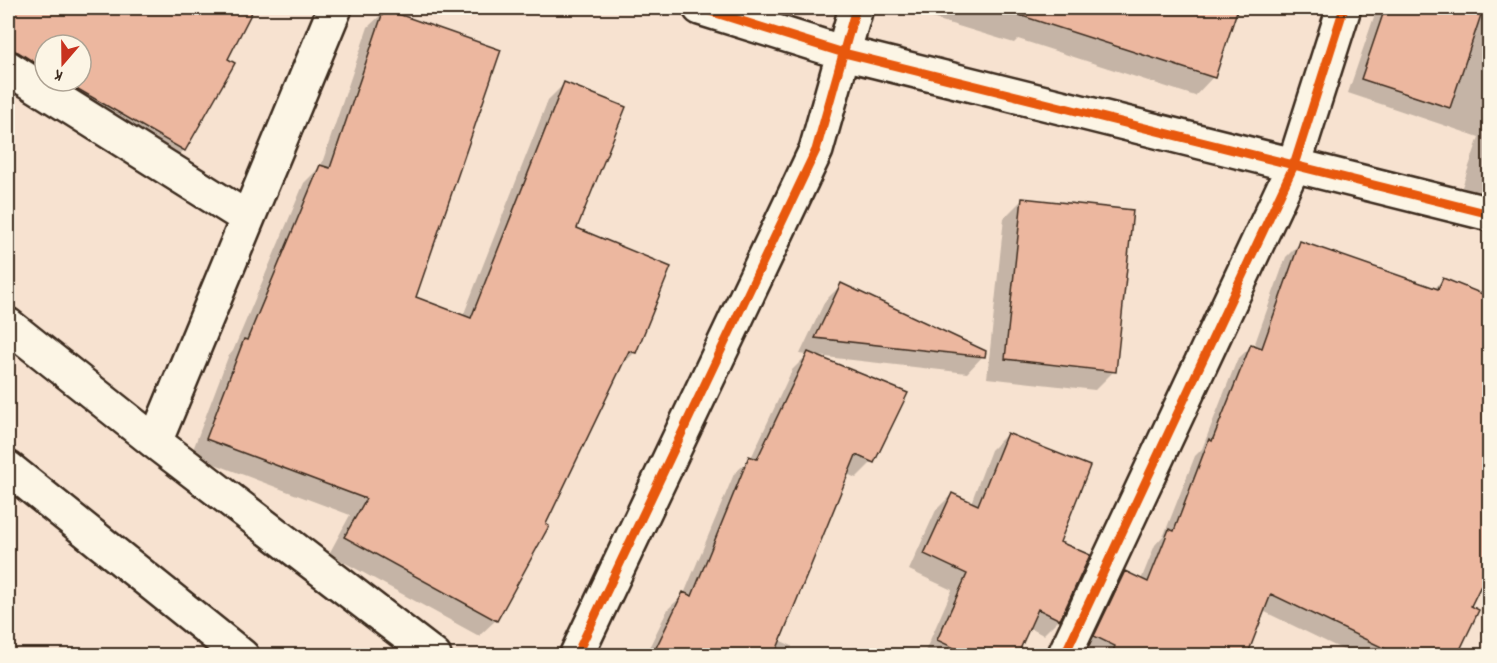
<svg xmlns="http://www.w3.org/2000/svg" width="1497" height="663" font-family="Dekko,sans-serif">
<rect width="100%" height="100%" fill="#f7e2d0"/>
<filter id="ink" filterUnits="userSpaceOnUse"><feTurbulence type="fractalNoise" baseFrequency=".0167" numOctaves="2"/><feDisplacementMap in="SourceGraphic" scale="12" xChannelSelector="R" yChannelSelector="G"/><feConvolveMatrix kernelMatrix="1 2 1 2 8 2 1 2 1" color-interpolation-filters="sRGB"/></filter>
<g filter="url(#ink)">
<!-- shadow -->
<path fill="#0003" fill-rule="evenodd" d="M 8,8 L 253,8 L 184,150 L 169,165 L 8,70 ZM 45,45 L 81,45 L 81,81 L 45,81 Z
M 903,8 L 1236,8 L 1213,77 L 1195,96 L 1018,39 L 1014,43 L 902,9 Z
M 1377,8 L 1490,8 L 1490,197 L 1462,187 L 1479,137 L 1348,93 Z
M 385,11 L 414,298 L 463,316 L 548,100 L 564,84 L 575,229 L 669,268 L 634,353 L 619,368 L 496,620 L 479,636 L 329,554 L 350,515 L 191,455 L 228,357 L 233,351 L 304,183 L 321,166 L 368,27 Z
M 1023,199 L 1114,371 L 1095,390 L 987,378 L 1004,218 Z
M 1300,243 L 1434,289 L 1443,280 L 1469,606 L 1456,656 L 1356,656 L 1263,611 L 1220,656 L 1091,656 L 1081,651 L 1110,587 L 1125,573 L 1141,580 L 1155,545 L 1164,535 L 1195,456 L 1202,449 L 1237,360 L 1252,345 L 1254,346 L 1286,257 Z
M 842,284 L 983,356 L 967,373 L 817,356 L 905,393 L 872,462 L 856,478 L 847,474 L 779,640 L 792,646 L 787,656 L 645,656 L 668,609 L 684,594 L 734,474 L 751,458 L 792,370 L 807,355 L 800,354 L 825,301 Z
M 1007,434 L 1058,543 L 1059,619 L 1043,635 L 1028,627 L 1015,656 L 923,656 L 952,590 L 909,570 L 936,510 L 952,494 L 971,503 L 991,450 Z"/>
<!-- building -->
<path fill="#ecb79f" stroke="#3b2a1e" stroke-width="1.5" d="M 8,8 L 254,8 L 228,59 L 235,63 L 185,151 L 64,81 L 81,81 L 81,45 L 45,45 L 45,69 L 18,52 L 8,49 Z
M 1020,8 L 1238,8 L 1215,78 L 1019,15 Z
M 1385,8 L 1460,8 L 1481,15 L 1450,108 L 1361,79 Z
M 384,9 L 501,50 L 416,297 L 471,318 L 564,82 L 626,107 L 577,228 L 671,267 L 636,353 L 629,351 L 546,524 L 549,526 L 497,621 L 344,537 L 366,499 L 206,439 L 244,339 L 247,340 L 320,165 L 330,168 Z
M 1022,198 L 1133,210 L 1116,372 L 1005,359 Z
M 1300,241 L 1438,289 L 1443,278 L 1490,297 L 1490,567 L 1471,606 L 1479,610 L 1457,656 L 1400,656 L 1271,594 L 1247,656 L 1111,656 L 1115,646 L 1094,636 L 1125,571 L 1148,582 L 1169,529 L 1174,531 L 1209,439 L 1212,441 L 1251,344 L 1262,348 Z
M 841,283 L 986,351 L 985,357 L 815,338 Z
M 808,352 L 908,393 L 874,463 L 856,455 L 774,656 L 652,656 L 683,592 L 692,596 L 749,456 L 757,459 Z
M 1007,433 L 1090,466 L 1060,542 L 1090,555 L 1060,620 L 1038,609 L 1017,656 L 971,656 L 937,640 L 967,574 L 924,554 L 952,493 L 978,505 Z"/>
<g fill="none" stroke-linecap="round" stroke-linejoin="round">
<!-- minor casing -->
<g stroke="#3b2a1e" stroke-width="38">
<path id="minor" d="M 700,8 L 844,53 L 1490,214
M 8,68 L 247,218
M 8,325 L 155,442 L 434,656
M 155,442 L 335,8
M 8,468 L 242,656
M 576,656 L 816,150 L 856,8
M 1064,656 L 1294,165 L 1344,8"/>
</g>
<!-- minor -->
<use href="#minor" stroke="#fcf5e5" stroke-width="33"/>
<!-- cycleway casing -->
<g stroke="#fcf5e5" stroke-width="13">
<path id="cycleway" d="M 700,8 L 844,53 L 1490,214
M 576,656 L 816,150 L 856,8
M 1064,656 L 1294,165 L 1344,8"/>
</g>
<!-- cycleway -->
<use href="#cycleway" stroke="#e8590c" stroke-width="9"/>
</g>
</g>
<!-- margin -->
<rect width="1497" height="663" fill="none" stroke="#fcf5e5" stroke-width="30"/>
<rect x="15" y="15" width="1467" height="633" fill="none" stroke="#3b2a1e" stroke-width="2" filter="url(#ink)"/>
<!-- north arrow -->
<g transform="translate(63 63) rotate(200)"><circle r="28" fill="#fcf5e5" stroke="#afa495" stroke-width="1.5"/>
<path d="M0-4.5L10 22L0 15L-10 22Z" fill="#c8321e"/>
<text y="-9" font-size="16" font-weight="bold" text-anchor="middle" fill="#3b2a1e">K</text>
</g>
</svg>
